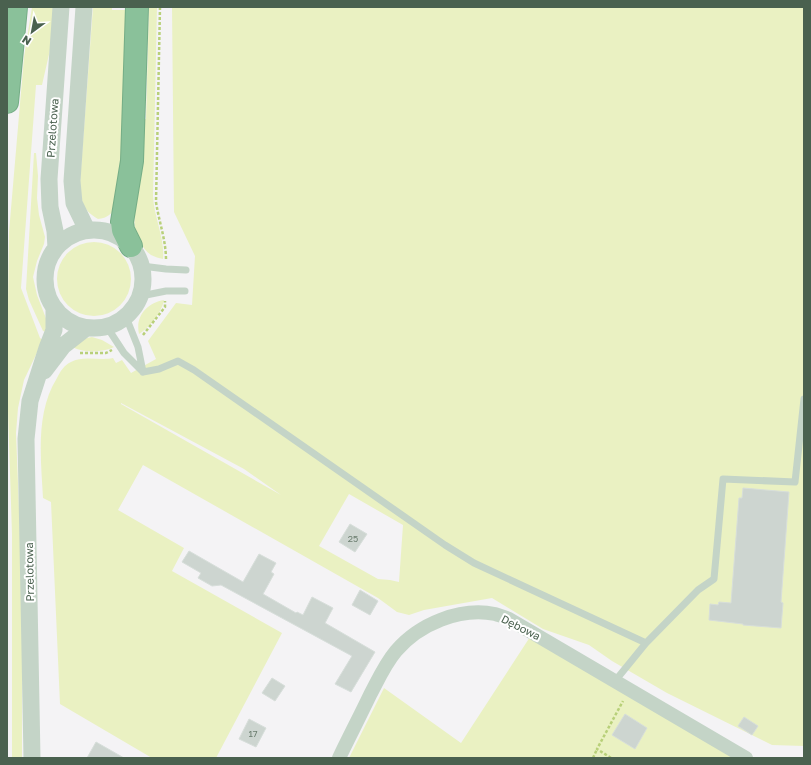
<svg xmlns="http://www.w3.org/2000/svg" width="811" height="765" font-family="'Golos Text',sans-serif">
<rect width="100%" height="100%" fill="#f4f3f5"/>
<!-- green -->
<path fill="#eaf1c2" fill-rule="evenodd" d="M 32,7 L 54,7 L 50,50 L 42,85 L 36,85 L 21,288 L 40,338 L 43,340 L 24,380 L 18,408 L 16,433 L 22,584 L 22,758 L 12,758 L 12,534 L 7,380 L 9,232 L 24,57 Z
M 93,7 L 112,7 L 112,10 L 127,10 L 122,183 C 118,198 117,218 98,219 C 80,208 82,201 80,182 Z
M 149,7 L 157,7 L 153,196 C 154,218 165,238 163,259 C 159,258 155,257 151,255 C 140,247 132,229 135,216 L 132,216 L 143,119 L 146,119 Z
M 172,7 L 804,7 L 804,746 L 772,745 L 667,693 L 612,661 L 589,645 L 543,629 L 492,598 L 424,610 L 409,615 L 397,612 L 378,598 L 143,465 L 118,510 L 184,548 L 172,571 L 282,633 L 216,758 L 152,758 L 60,704 L 51,502 L 43,498 C 41,459 35,413 57,378 C 60,372 64,365 71,362 C 83,355 100,361 113,358 L 116,363 L 122,360 L 131,373 L 156,359 L 148,341 L 176,303 L 192,305 L 195,256 L 174,212 ZM 121,403 L 244,469 L 281,495 L 121,404 ZM 349,494 L 403,525 L 399,582 L 390,580 L 378,579 L 319,546 Z
M 34,153 L 36,153 L 38,176 L 37,198 L 39,215 L 45,237 L 44,244 L 37,261 L 33,277 L 37,295 L 47,321 L 46,332 L 43,331 L 29,300 L 26,289 Z
M57 279a37 37 0 1 1 74 0a37 37 0 1 1-74 0Z
M 164,300 C 162,312 149,328 139,334 C 135,316 147,303 164,300 Z
M 92,337 L 102,340 L 114,347 C 102,353 82,353 70,346 L 87,338 Z
M 530,637 L 735,758 L 349,758 L 384,688 L 461,743 Z"/>
<!-- building -->
<path fill="#cdd5d0" stroke="#d7deda" d="M 743,488 L 789,492 L 781,602 L 783,603 L 781,628 L 743,625 L 743,624 L 709,620 L 710,604 L 718,605 L 719,602 L 731,603 L 739,498 L 742,498 Z
M 350,524 L 367,534 L 355,552 L 339,542 Z
M 189,551 L 243,582 L 259,554 L 276,563 L 271,572 L 274,574 L 263,594 L 296,613 L 297,612 L 303,615 L 312,597 L 333,608 L 325,623 L 375,652 L 351,692 L 335,684 L 352,656 L 221,585 L 212,586 L 198,578 L 201,573 L 182,562 Z
M 360,590 L 378,601 L 370,615 L 352,605 Z
M 272,678 L 285,686 L 275,701 L 262,693 Z
M 625,714 L 647,728 L 635,749 L 612,735 Z
M 744,717 L 758,726 L 752,735 L 738,726 Z
M 249,719 L 266,728 L 256,747 L 239,739 Z
M 96,742 L 124,758 L 87,758 Z"/>
<g fill="none" stroke-linecap="round" stroke-linejoin="round">
<!-- motorway casing -->
<g stroke="#75ad86" stroke-width="24">
<path id="motorway" d="M 7,102 L 16,7
M 131,246 L 123,230 L 122,222 L 132,161 L 137,7"/>
</g>
<!-- path -->
<path stroke="#b8d079" stroke-width="2.5" stroke-dasharray="3 2" stroke-linecap="butt" d="M 160,7 L 156,202 C 159,222 166,240 166,260
M 143,335 L 165,307 L 165,301
M 80,353 L 106,353 L 112,350
M 593,758 L 597,749
M 611,758 L 597,749 L 623,701"/>
<!-- service -->
<path stroke="#c4d4c7" stroke-width="7" d="M 142,266 L 166,269 L 186,270
M 141,296 L 166,291 L 185,291
M 126,317 L 138,347 L 143,372
M 107,327 L 124,353 L 143,372
M 143,372 L 159,369 L 178,361 L 194,370 L 445,545 L 474,563 L 646,643 L 698,590 L 714,579 L 723,479 L 795,482 L 804,399
M 615,681 L 646,643"/>
<!-- minor -->
<path stroke="#c4d4c7" stroke-width="14" d="M 339,758 C 349,737 360,716 370,695 C 378,680 385,664 396,651 C 419,624 460,607 495,614 C 499,615 504,617 509,619 L 746,758"/>
<!-- tertiary -->
<path stroke="#c4d4c7" stroke-width="17" d="M 84,7 L 72,181 L 74,203 L 87,230
M45 279a49 49 0 1 1 98 0a49 49 0 1 1-98 0Z
M 56,248 L 55,231 L 50,207 L 49,179 L 61,7
M 44,371 L 63,346 L 86,328
M 32,758 L 26,439 L 30,401 L 47,348 L 54,330 L 54,309"/>
<!-- motorway -->
<use href="#motorway" stroke="#8ac19a" stroke-width="22"/>
</g>
<g text-anchor="middle" dominant-baseline="central" stroke-width="4" stroke-linejoin="round" paint-order="stroke">
<!-- number labels -->
<g font-size="9" fill="#6b7e6f">
<text x="353" y="538">25</text>
<text x="253" y="733">17</text>
</g>
<!-- street labels -->
<g font-size="11" fill="#4a614f" stroke="#fff">
<text transform="translate(52 128) rotate(-86)">Przelotowa</text>
<text transform="translate(29 572) rotate(-91)">Przelotowa</text>
<text transform="translate(521 627) rotate(27)">Dębowa</text>
</g>
</g>
<!-- border -->
<rect width="811" height="765" fill="none" stroke="#4a614f" stroke-width="16"/>
<!-- north arrow -->
<g transform="translate(32 32) rotate(212)" stroke="#ffffff" stroke-width="3" paint-order="stroke">
<path d="M0-3L7 15L0 10L-7 15Z" fill="#4a614f"/>
<text y="-6" font-size="11" font-weight="bold" text-anchor="middle" fill="#4a614f">N</text>
</g>
</svg>
